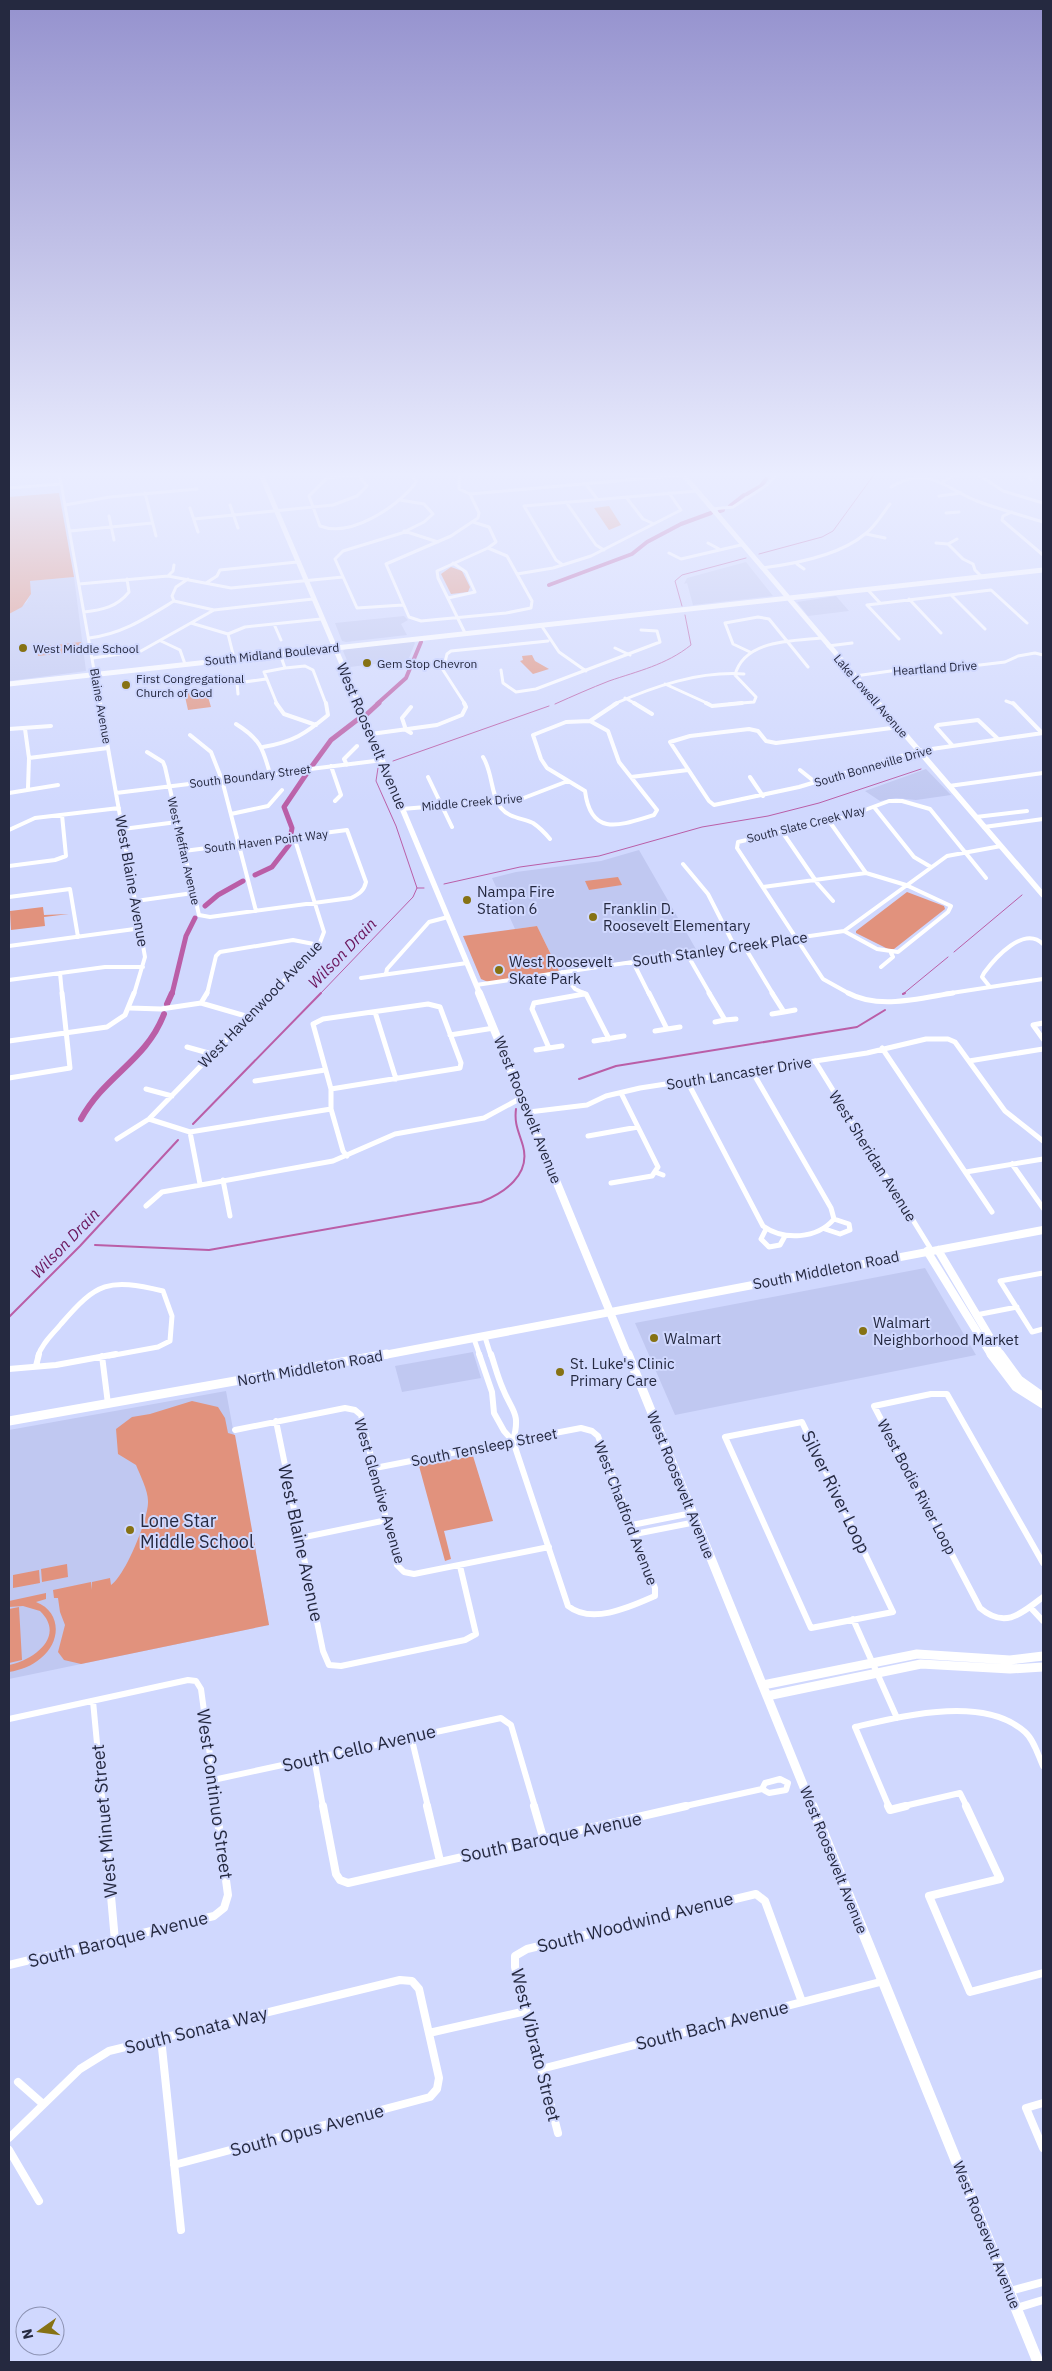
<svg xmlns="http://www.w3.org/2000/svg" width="1052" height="2371" font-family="'IBM Plex Sans',sans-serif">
<rect width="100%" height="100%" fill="#d0d8fe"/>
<!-- built -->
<path fill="#c0c8f1" d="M 746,562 L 773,596 L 693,605 L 687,583 L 684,584 L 687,578 Z
M 74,577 L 86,671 L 9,681 L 9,614 L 26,603 L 31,594 L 29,581 Z
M 836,596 L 849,611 L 808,616 L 797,602 Z
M 404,616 L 408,620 L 401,624 L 407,635 L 346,642 L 342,641 L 335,623 Z
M 413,641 L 415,643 L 407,663 L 390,662 L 350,667 L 343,651 L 345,649 Z
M 926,769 L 951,795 L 916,800 L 896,798 L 880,801 L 865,791 Z
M 639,850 L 697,951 L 559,971 L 537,926 L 515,929 L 492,878 L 516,872 L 601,861 Z
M 925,1268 L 976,1355 L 675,1415 L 635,1323 Z
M 473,1352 L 481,1378 L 402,1392 L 395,1366 Z
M 226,1391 L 269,1625 L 9,1679 L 9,1430 Z"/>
<!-- green -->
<path fill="#e1927d" d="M 59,493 L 74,577 L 30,581 L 31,594 L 22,607 L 9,614 L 9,497 Z
M 609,506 L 621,525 L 609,530 L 594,508 Z
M 451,567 L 462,571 L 470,587 L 468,592 L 451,594 L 441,574 Z
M 81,642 L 83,651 L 38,656 L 37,647 Z
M 532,655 L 535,661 L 549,669 L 533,674 L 520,661 L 523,660 L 522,656 Z
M 206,690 L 211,707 L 188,710 L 184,692 Z
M 618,877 L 622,885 L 589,890 L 585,881 Z
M 907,892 L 944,906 L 945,909 L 894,949 L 888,949 L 856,933 L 856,931 Z
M 43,907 L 44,915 L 69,914 L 44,917 L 45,926 L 11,930 L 10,911 Z
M 537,926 L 559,971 L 488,982 L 481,979 L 463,936 Z
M 192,1401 L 218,1407 L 225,1418 L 228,1433 L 235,1435 L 269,1625 L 81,1664 L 64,1660 L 58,1652 L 65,1625 L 60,1612 L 58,1598 L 54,1598 L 53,1590 L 91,1582 L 92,1590 L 92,1582 L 110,1578 L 111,1585 C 125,1576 149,1518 148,1501 C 148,1490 140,1475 136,1465 L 118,1454 L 116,1429 L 132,1417 L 150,1414 Z
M 473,1456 L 493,1521 L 444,1531 L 451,1559 L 445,1561 L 419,1466 Z
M 67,1564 L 68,1577 L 42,1582 L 41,1569 Z
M 39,1570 L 40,1583 L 13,1588 L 13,1575 Z
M 46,1593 L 46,1599 L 36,1602 C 62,1612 61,1642 41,1658 C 32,1666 21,1670 9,1672 L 9,1665 C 34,1660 66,1636 40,1611 L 23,1606 L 9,1607 L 9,1601 Z
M 19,1607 L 22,1660 L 9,1663 L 9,1609 Z"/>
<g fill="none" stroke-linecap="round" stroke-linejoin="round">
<!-- stream-far1 -->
<path stroke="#ba5ea7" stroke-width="1" d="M 759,554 L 822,537 L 833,531 L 876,472
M 682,606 L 675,581 L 682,575 L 746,558
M 555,704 C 573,696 591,688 609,681 C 638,671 666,665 691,645 L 685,615
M 393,761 L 549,706
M 444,884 L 520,867 L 599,856 L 702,827 L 768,816 L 819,803 L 921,769
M 417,888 L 424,888
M 954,952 L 1022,895
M 320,994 L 413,897 L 417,888 L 396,826 L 376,781 L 378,768
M 903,994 L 948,957"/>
<!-- stream -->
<path stroke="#ba5ea7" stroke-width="2" d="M 903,994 L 905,993
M 579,1079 L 616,1066 L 857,1027 L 885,1010
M 193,1124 L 321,993
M 95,1245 L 209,1250 L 481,1202 C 504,1193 531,1175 523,1146 C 519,1132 514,1124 516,1109
M 9,1317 L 80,1246 L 178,1140"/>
<!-- canal-far2 -->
<path stroke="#ba5ea7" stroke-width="4" d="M 747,494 L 761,486 L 766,479
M 730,506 L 744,495
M 720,511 L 723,510
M 549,585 L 632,554 L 647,542 L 681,524 L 711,513
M 377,704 L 406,678 L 421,642"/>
<!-- canal-far1 -->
<path stroke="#ba5ea7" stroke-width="5" d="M 367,714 L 379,703
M 312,766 L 331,740 L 357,720
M 291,834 L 292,828 L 284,807 L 307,773
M 255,875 L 272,867 L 289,845
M 205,906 L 218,895 L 243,881
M 172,994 L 186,936 L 195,918"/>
<!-- canal -->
<path stroke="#ba5ea7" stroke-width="6" d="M 167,1004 L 172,993
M 81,1119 C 105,1075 146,1061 164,1014"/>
<!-- street-far4 -->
<path stroke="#fff" stroke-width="3" d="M 59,472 L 100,704
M 392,472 L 327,478 L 309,496 L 320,526 C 351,538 396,507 415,484 L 416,481 L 410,472
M 456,472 L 459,477 L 459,489 L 470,494 L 479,513 L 478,518 L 451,536 L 386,564 L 409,617 L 421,621 L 506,613 L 531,608 L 532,601 L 507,556 L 488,548
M 1023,472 L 1032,480
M 976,473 L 1003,491 L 1043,503
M 942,482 L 956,475 L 984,472
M 586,484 L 597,499
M 891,487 C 928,464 946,489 977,501 C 998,509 1021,515 1043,522
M 9,488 L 61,484
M 145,493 L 156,536
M 470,494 L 684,475
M 939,496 L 961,493
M 626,497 L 643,519 L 652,523
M 400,500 L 424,504 L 433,514 L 424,522 L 402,533 L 343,551 L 335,559 L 357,608 L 403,605
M 566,502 L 596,545 L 604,550
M 65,505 L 110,497 L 197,489
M 230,505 L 238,528
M 190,508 L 198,532
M 712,509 L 733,507 L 767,485 L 778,472
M 1012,512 L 1003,516 L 1002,520 L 1043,555
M 946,513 L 959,512
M 109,516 L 114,540
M 194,519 L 333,505 L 357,496 L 367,486 L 356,473
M 70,531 L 152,523
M 404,531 L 438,542
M 866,534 L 885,538
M 708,543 L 719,549
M 936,543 L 948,544 L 957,539
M 948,544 L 963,559 L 973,564 L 975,570 L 982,577
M 669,553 L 681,559 L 741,545
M 797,564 L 804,569
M 563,565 L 556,560 L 524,506 L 697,491
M 762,568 C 794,564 839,556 865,534 C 875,527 882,514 890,504
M 517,574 L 553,568 L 591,556 L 681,510 L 669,493
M 168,576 L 173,571 L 174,565
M 206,583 L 217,576 L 220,570 L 297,562
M 79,584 L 168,576 L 231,588 L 343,577
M 868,590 L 880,603
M 951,595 L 985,629
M 448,598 L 475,592 L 466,572 L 453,563
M 909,599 L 941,633
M 174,601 L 214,610
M 867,605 L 991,590 L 1027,623
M 867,605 L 899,639
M 84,612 C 102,610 117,607 129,592 L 127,579
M 191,623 L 228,634 L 234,658
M 274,624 L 281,640
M 541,625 L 559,652 L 586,671
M 465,633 L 438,578 L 437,571 L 488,548 L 496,542 L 489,527 L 473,522
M 228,634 L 245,627 L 321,619
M 89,638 C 122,634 146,618 174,601 L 172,596 L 176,587 L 188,579
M 161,641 L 180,650 L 185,664
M 828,646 L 852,643
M 615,648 L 630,655
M 750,652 L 733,644 L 725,623 L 758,617 L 769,619 L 808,667
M 280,654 L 285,668 L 305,666 L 313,670 L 326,704
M 93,658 L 141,651 L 214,610 L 313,599
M 501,670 L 503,683 L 516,692 L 536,689 L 660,642 L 657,631 L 641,630
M 232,676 L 237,683 L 238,694
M 855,676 L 912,668 L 938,670 L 1005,662 L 1018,656 L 1035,653 L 1043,655
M 237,683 L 266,679
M 665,684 L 709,704
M 625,698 L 636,704
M 1006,701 L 1014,704
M 277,704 L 264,672 L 285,668
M 465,704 L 443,670 L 447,654 L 451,651 L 548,641
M 614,704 C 655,686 699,671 744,674
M 729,704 L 754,702 L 756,697 L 735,675 C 744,640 791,641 821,638"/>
<!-- street-far3 -->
<path stroke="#fff" stroke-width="4" d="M 100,703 L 145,957 L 134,994
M 276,703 L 284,714 L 316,725
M 634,703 L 652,714
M 706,703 L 712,706 L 742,703
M 1013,703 L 1042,733
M 411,707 L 402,718 L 406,730 L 411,733
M 590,721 L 608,731 L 619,762 L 657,810 L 654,815 C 621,825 591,838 585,791 L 547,768 L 541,759 L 533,735 L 566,722 Z
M 590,721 L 617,703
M 236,724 C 260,739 263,748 270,774
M 899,727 L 776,743 L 766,741 L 758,731 L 749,729 L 690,736 L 670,742 L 709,801 L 714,805 L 799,787 L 918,751 L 1043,733
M 9,729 L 51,726
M 25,729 L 29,758 L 28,788
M 371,734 L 437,725 L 462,715 L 466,707 L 464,703
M 190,735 L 211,752 L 222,780 L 256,911
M 952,745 L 936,727 L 938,725 L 978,720 L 998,739
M 263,747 C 293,742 305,734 328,715 L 326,703
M 147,752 L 163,762 L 165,767 L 184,851
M 483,757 C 493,773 490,793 501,808 C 509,818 522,818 533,823 C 539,827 545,833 550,839
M 29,758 L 108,748
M 347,765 L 344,759 L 357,746
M 331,766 L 341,795 L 335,801
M 800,770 L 815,782
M 428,777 L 452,827
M 631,777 L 688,770
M 750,777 L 763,796
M 949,786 L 1043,773
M 9,793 L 58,785
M 116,793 L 383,760
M 874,807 L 914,857 L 931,867
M 402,809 L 521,799 L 568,781
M 231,814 L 268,806 L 282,790
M 976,817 L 1027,811
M 829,821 L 866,873
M 984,827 L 1043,819
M 123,829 L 177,822
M 9,830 L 35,818 L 119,808
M 347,830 L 366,882 C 364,891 359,894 351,898 L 210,917 L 199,915 L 184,851 Z
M 783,833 L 818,884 L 833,901
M 683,864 L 708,894 L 735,947
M 9,866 L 55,860 L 66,856 L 62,815
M 763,887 L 866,873 L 906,885 L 951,906 L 948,912 L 898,952 L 877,949 L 844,931
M 9,897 L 70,889 L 78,937
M 136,901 L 193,893
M 9,946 L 142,928
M 744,946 L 773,994
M 687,954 L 710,994
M 633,962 L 649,994
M 881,967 L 893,957 L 891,953
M 562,972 L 575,989 L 586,994
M 60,973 L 62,994
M 386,974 L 387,969 L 429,922 L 448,917
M 361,978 L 467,963
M 9,980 L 105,967 L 143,967
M 476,985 L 844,931 L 947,856 L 1001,846
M 990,987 L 982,977 L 984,973 C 995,958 1024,925 1043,944
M 207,994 L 216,956 L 220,952 L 293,940 L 319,945
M 271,994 L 319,945 L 324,932 L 294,837
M 850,994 L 823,979 L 737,848 L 738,842 L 846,817 L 889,801 L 902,801 L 930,809 L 986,878
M 945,994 L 1043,979"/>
<!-- street-far2 -->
<path stroke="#fff" stroke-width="5" d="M 583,993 L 586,994 L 609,1039
M 649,993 L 667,1029
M 709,993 L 725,1020 L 715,1022
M 848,993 C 879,1010 921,998 953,993
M 201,1003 L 207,993
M 428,1004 L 440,1007 L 461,1063 L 460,1068 L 331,1089 L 313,1024 L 323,1019 Z
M 130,1008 L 161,1009 L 201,1003 L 249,1017
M 375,1012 L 396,1079
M 784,1012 L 795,1010
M 772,1014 L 784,1012 L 772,993
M 725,1020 L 736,1019
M 1043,1023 L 1033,1025 L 1043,1039
M 655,1031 L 680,1027
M 450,1035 L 494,1028
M 9,1041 L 107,1027 L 125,1015 L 134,993
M 594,1041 L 624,1036
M 187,1047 L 212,1054
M 549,1048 L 532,1009 L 534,1003 L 584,994
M 882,1048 L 992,1212
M 536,1050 L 562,1046
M 815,1061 L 932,1251
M 969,1061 L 1043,1049
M 9,1078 L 70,1068 L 62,993
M 255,1081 L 325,1070
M 687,1081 L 763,1226 C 784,1241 817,1239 834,1219 L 831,1208 L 752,1071
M 146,1089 L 172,1096
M 331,1089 L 331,1109 L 343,1151 L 347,1156
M 529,1112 L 587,1105 L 606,1096 L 640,1088 L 867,1053 L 926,1039 L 948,1039 L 955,1042 L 1005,1111 L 1043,1141
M 149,1119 L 190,1132 L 331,1109
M 190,1132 L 200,1184
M 588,1136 L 638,1127
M 117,1139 L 149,1119 L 272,993
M 1012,1164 L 1043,1208
M 655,1172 L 663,1175
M 966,1172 L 1043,1159
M 223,1180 L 230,1216
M 611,1183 L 652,1176 L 658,1167 L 621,1093
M 146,1206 L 162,1192 L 333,1161 L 395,1134 L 484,1118 L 523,1097
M 766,1229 L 761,1239 L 769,1247 L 780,1245 L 785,1236
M 825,1229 L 840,1234 L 850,1230 L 849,1224 L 834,1219
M 1043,1273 L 1000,1281 L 1032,1332 L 1043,1329
M 976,1315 L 1017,1307
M 485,1337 L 491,1356
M 474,1339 L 480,1356
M 38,1356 C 42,1343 53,1334 61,1324 C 97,1282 108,1278 163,1291 L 172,1316 L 170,1341 L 158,1347 L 109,1356"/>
<!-- street-far1 -->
<path stroke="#fff" stroke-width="6" d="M 479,1354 L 492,1392 L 494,1413 L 504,1431 L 513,1441 C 521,1412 512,1412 503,1389 C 498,1378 495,1366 491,1354
M 102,1356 L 108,1404
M 36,1366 L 39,1354
M 9,1369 L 56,1365 L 116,1354
M 276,1421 L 323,1651 L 329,1665 L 341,1666 L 465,1640 L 476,1634 L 460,1566
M 802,1422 L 893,1612 L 811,1628 L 725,1437 Z
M 581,1428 L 592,1431 L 598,1436 L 655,1588 L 655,1596 C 630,1607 592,1625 568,1606 L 513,1441 Z
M 235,1430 L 345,1408 L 355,1410 L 361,1415 L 397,1565 L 404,1572 L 414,1574 L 549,1547
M 375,1468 L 513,1441
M 632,1525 L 692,1513
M 635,1534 L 696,1522
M 300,1538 L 387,1520
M 1043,1563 L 947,1394 L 931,1394 L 874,1406 L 980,1608 C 1005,1629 1021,1614 1043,1597
M 1030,1607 L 1043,1621
M 853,1619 L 897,1718
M 93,1701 L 103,1807
M 9,1719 L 188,1680 L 196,1681 L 201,1689 L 217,1807
M 411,1736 L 428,1807
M 314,1758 L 323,1807
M 780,1779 L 788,1783 L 786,1790 L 769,1793 L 762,1789 L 765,1783 Z
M 213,1780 L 501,1718 L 511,1725 L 535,1807
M 681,1807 L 762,1789
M 889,1807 L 855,1727 C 903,1716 984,1695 1025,1732 C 1034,1740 1038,1755 1043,1766
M 900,1807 L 960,1793 L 967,1807"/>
<!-- street -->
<path stroke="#fff" stroke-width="8" d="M 103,1806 L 115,1941
M 323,1806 L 336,1874 L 340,1880 L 348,1883 L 686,1806
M 427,1806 L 440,1861
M 534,1806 L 543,1837
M 888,1806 L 890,1810 L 906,1806
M 966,1806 L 1000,1879 L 929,1896 L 970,1992 L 1043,1973
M 9,1965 L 214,1916 L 224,1908 L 228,1895 L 216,1806
M 429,2033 L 526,2011
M 161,2038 L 181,2230
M 541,2069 L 884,1981
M 18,2082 L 43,2104
M 1043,2103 L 1026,2108 L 1043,2148
M 558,2133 L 515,1967 L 515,1956 L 527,1949 L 756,1894 L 765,1901 L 802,2002
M 9,2138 L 80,2069 L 109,2051 L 400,1980 L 412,1981 L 419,1989 L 439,2078 L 437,2089 L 430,2097 L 174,2165
M 9,2150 L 39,2201
M 1010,2291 L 1043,2282
M 1017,2308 L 1043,2300"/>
<!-- secondary-far4 -->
<path stroke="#fff" stroke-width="5" d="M 260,472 L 359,704
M 681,472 L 879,704
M 9,684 L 1043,570"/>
<!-- secondary-far3 -->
<path stroke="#fff" stroke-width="5.5" d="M 358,703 L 480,994
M 878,703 L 1043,895"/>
<!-- secondary-far2 -->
<path stroke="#fff" stroke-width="8" d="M 479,993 L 628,1356
M 938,1250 L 1001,1356
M 927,1251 L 992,1356
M 379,1356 L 1043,1230"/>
<!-- secondary-far1 -->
<path stroke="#fff" stroke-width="9" d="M 628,1354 L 812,1807
M 991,1354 L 1016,1387 L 1043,1404
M 1000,1354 L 1019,1380 L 1043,1397
M 9,1421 L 387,1354
M 763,1685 L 917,1654 L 1010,1660 L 1043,1656
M 767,1696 L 921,1664 L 1010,1669 L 1043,1667"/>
<!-- secondary -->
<path stroke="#fff" stroke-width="11" d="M 812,1806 L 1038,2362"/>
</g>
<!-- sky -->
<linearGradient id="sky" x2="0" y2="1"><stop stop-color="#9592ce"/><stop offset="0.59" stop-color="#eaedff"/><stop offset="1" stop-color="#eaedff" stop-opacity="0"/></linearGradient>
<rect width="1052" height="804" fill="url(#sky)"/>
<!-- markers -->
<g fill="#867214" stroke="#d0d8fe" stroke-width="2">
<circle cx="23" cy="648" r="5"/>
<circle cx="367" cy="663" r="5"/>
<circle cx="126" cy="685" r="5"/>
<circle cx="467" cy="900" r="5"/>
<circle cx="593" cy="917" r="5"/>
<circle cx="499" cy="970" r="5"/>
<circle cx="863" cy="1331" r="5"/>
<circle cx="654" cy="1338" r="5"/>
<circle cx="560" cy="1372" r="5"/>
<circle cx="130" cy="1530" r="5"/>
</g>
<g text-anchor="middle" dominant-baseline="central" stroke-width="4" stroke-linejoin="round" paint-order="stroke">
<!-- far-poi labels -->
<g font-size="12" fill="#252940" stroke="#d0d8fe" text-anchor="start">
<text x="33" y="648">West Middle School</text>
<text x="377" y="663">Gem Stop Chevron</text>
<text x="136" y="678">First Congregational<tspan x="136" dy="14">Church of God</tspan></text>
</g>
<!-- far-street labels -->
<g font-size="12" fill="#252940" stroke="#d0d8fe">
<text transform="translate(272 654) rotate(-6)">South Midland Boulevard</text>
<text transform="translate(935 668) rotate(-4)">Heartland Drive</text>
<text transform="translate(871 696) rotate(49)">Lake Lowell Avenue</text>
<text transform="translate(101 706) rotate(80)">Blaine Avenue</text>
<text transform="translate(873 766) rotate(-16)">South Bonneville Drive</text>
<text transform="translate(250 776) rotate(-7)">South Boundary Street</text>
<text transform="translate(472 802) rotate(-5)">Middle Creek Drive</text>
<text transform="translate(806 824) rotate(-14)">South Slate Creek Way</text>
<text transform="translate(266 841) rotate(-7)">South Haven Point Way</text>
<text transform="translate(184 851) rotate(77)">West Meffan Avenue</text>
</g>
<!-- street labels -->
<g font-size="15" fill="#252940" stroke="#d0d8fe">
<text transform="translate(372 736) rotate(67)">West Roosevelt Avenue</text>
<text transform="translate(132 881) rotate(80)">West Blaine Avenue</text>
<text transform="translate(720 949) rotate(-8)">South Stanley Creek Place</text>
<text transform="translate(260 1004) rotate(-46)">West Havenwood Avenue</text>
<text transform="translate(739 1073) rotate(-9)">South Lancaster Drive</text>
<text transform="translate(528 1110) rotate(68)">West Roosevelt Avenue</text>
<text transform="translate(873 1156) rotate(58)">West Sheridan Avenue</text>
<text transform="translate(826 1270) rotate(-11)">South Middleton Road</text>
<text transform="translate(310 1368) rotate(-10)">North Middleton Road</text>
<text transform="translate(484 1447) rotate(-11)">South Tensleep Street</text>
<text transform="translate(681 1485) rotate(68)">West Roosevelt Avenue</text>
<text transform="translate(917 1487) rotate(62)">West Bodie River Loop</text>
<text transform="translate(380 1491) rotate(74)">West Glendive Avenue</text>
<text transform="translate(626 1513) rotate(69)">West Chadford Avenue</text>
<text transform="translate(834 1860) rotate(68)">West Roosevelt Avenue</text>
<text transform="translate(987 2235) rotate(68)">West Roosevelt Avenue</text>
</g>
<!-- poi labels -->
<g font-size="15" fill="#252940" stroke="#d0d8fe" text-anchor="start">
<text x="477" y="891">Nampa Fire<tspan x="477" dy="17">Station 6</tspan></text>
<text x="603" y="908">Franklin D.<tspan x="603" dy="17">Roosevelt Elementary</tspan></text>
<text x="509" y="961">West Roosevelt<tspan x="509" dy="17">Skate Park</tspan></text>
<text x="873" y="1322">Walmart<tspan x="873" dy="17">Neighborhood Market</tspan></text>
<text x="664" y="1338">Walmart</text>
<text x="570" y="1363">St. Luke's Clinic<tspan x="570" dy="17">Primary Care</tspan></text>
</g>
<!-- water labels -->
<g font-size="16" font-style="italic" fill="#6b165d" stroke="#d0d8fe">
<text transform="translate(342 953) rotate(-46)">Wilson Drain</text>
<text transform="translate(65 1243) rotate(-46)">Wilson Drain</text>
</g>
<!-- near-street labels -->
<g font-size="18" fill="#252940" stroke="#d0d8fe">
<text transform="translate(836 1492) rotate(64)">Silver River Loop</text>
<text transform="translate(301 1543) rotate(78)">West Blaine Avenue</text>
<text transform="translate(359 1748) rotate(-13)">South Cello Avenue</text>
<text transform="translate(215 1794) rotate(82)">West Continuo Street</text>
<text transform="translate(104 1821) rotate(-95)">West Minuet Street</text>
<text transform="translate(551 1837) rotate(-12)">South Baroque Avenue</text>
<text transform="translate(635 1922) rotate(-14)">South Woodwind Avenue</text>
<text transform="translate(118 1939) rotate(-14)">South Baroque Avenue</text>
<text transform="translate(712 2025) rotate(-14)">South Bach Avenue</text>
<text transform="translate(196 2030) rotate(-14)">South Sonata Way</text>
<text transform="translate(536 2045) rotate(76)">West Vibrato Street</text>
<text transform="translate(307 2130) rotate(-15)">South Opus Avenue</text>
</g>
<!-- near-poi labels -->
<g font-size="18" fill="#252940" stroke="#d0d8fe" text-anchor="start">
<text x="140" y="1520">Lone Star<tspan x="140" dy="21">Middle School</tspan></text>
</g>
</g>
<!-- border -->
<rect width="1052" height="2371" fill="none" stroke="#252940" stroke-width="20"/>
<!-- north arrow -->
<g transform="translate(40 2331) rotate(256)"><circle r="24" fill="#d0d8fe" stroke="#8c92b2"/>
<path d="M0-4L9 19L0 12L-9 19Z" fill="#867214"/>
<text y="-8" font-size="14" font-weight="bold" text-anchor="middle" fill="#252940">N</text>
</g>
</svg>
